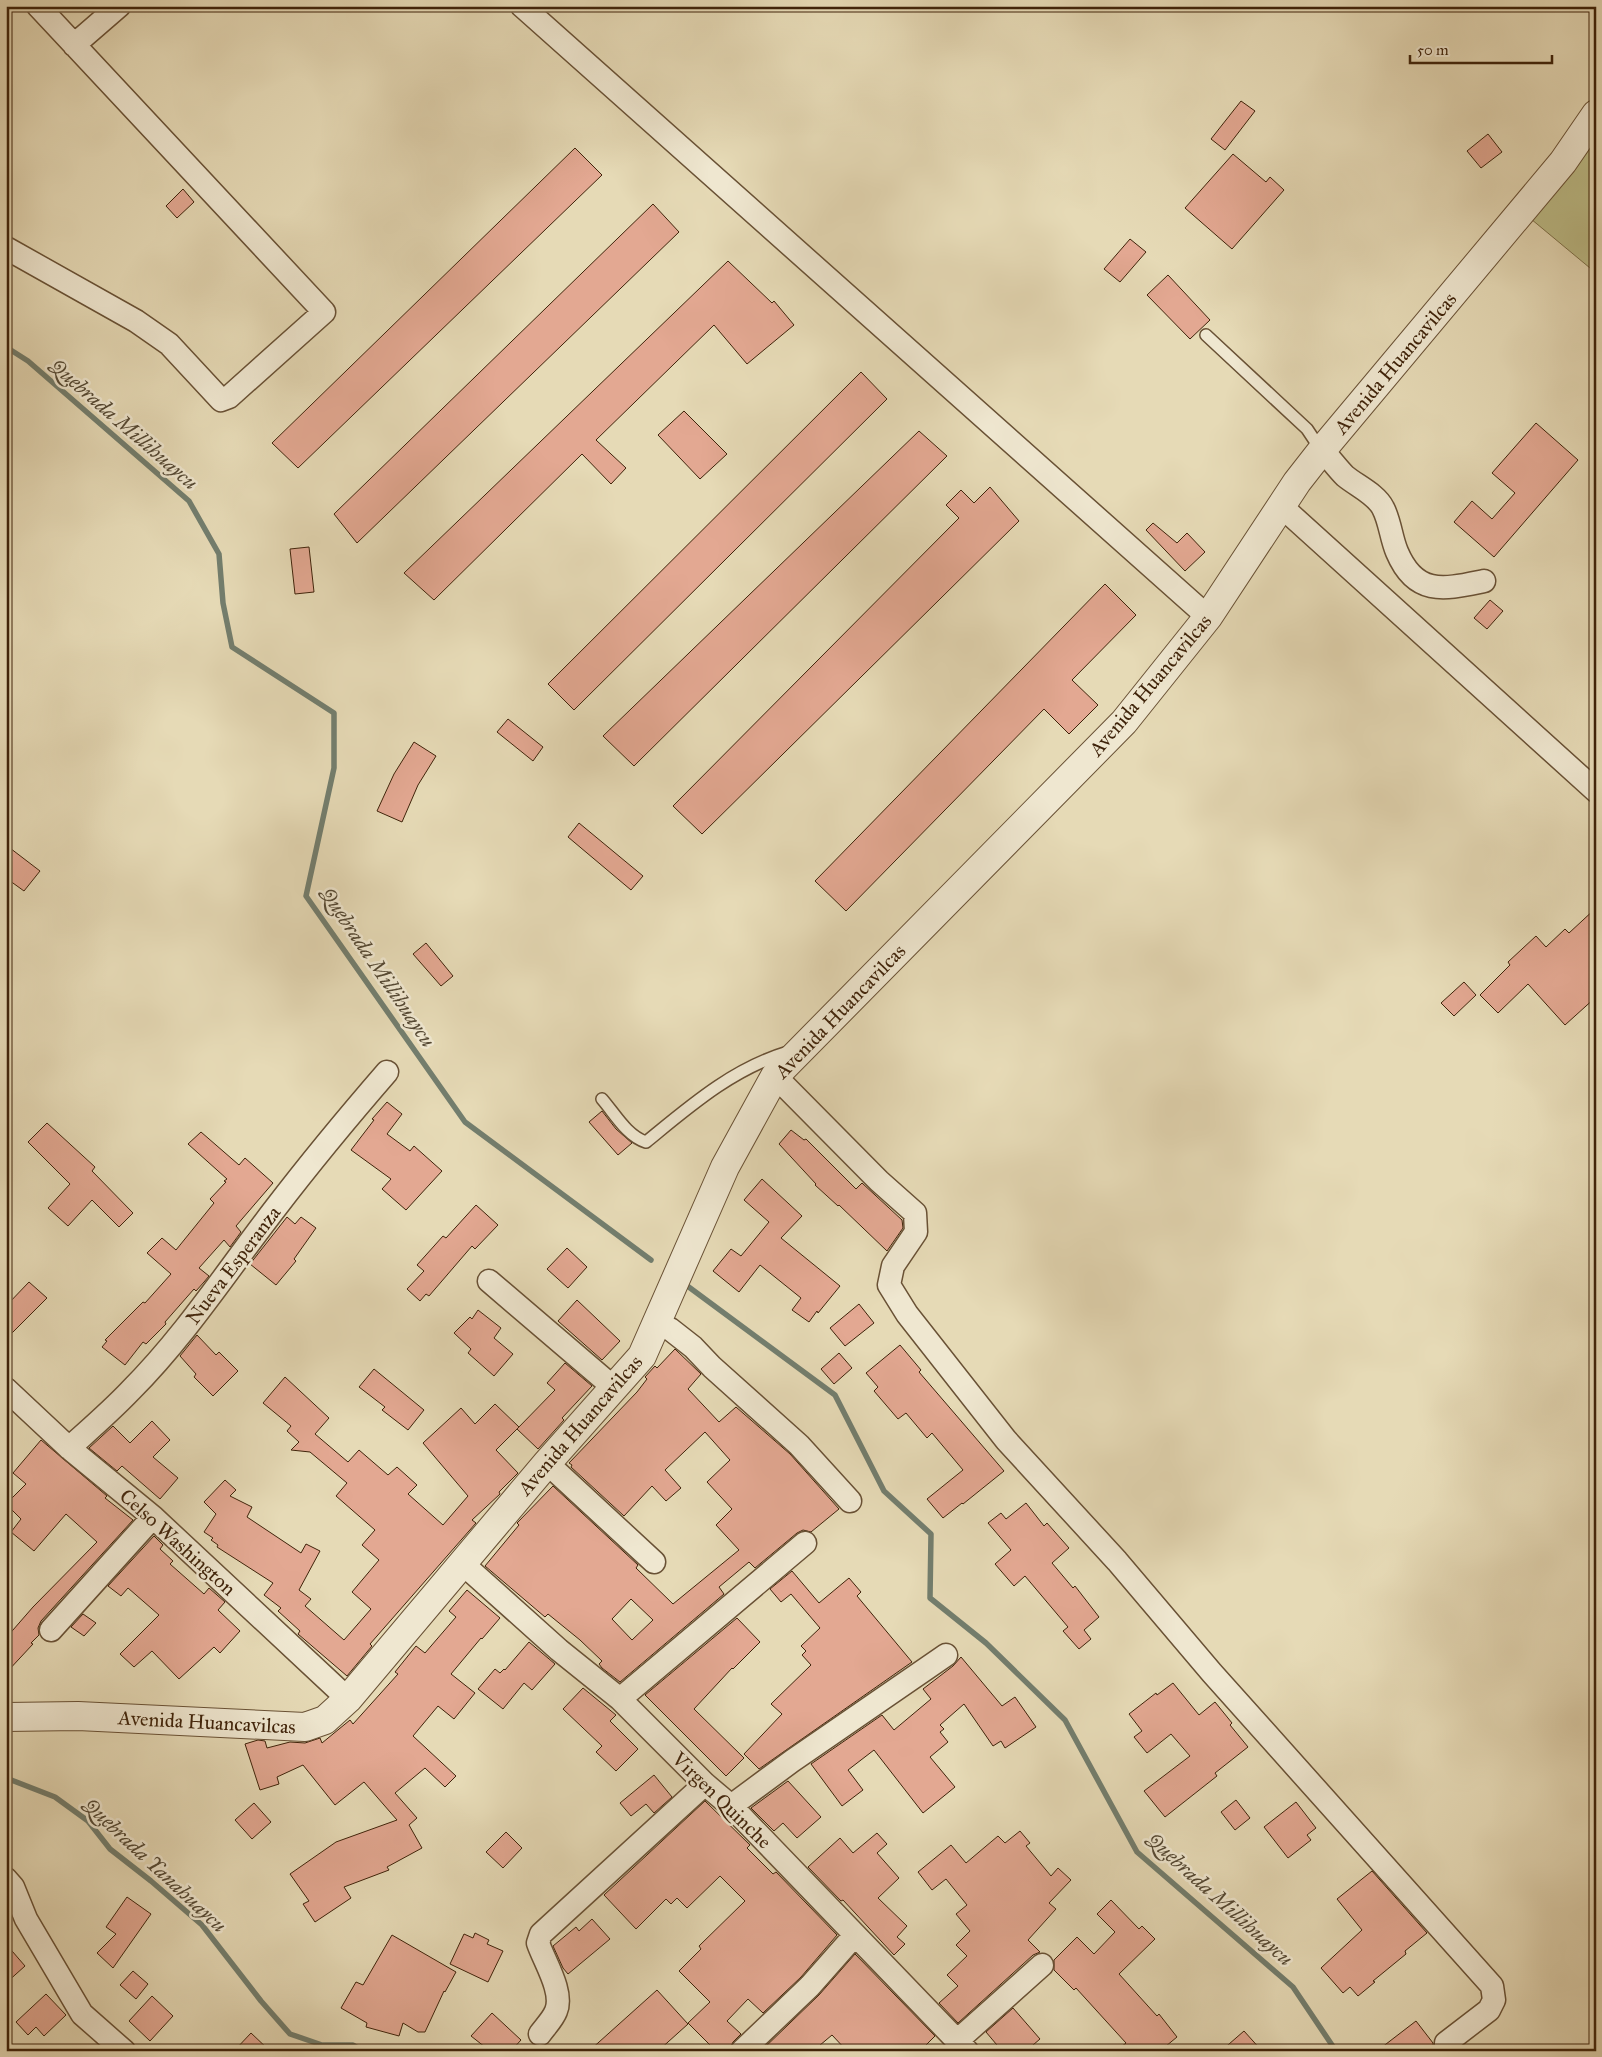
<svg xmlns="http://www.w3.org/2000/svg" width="1602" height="2057" font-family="'IM FELL Great Primer',serif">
<rect width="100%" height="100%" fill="#e6dab6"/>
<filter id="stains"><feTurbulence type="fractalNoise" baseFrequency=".004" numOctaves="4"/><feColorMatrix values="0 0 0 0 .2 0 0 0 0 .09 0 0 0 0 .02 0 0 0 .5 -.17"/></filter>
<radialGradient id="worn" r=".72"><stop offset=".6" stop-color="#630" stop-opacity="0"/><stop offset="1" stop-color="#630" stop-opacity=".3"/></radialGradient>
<!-- green -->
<path fill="#bdbd88" stroke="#7e7049" d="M 1596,141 L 1596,273 L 1531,219 Z"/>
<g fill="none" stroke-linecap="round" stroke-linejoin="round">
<!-- stream -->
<path stroke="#737e6e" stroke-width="5.5" d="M 6,347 L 28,361 L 189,501 L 219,554 L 223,603 L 232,647 L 334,713 L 334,768 L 306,896 L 465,1122 L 651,1260
M 682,1282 L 835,1395 L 884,1491 L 931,1534 L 930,1598 L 986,1643 L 1065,1720 L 1137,1852 L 1293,1987 L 1336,2051
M 6,1778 L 55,1797 L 88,1821 L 110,1849 L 151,1881 L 202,1925 L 261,2001 L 290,2034 L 322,2045 L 353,2045 L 363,2051"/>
</g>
<!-- building -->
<path fill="#e3a892" stroke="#3f230a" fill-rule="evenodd" d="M 1241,101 L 1255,111 L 1225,150 L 1211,139 Z
M 1488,134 L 1502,152 L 1481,168 L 1467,151 Z
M 575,148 L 602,175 L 298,468 L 272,443 Z
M 1233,154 L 1266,182 L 1270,177 L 1284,190 L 1232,249 L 1185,208 Z
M 183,189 L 194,202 L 177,218 L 166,206 Z
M 653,204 L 679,232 L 357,543 L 334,514 Z
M 1130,239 L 1146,252 L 1120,282 L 1104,269 Z
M 728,261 L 772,303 L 774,301 L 794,325 L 747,364 L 714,325 L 596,440 L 626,468 L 611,484 L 582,454 L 434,600 L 404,573 Z
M 1168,275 L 1210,320 L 1190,339 L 1147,295 Z
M 861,372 L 887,399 L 574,710 L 548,684 Z
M 684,411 L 727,454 L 700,479 L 658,435 Z
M 1536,423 L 1578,460 L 1494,557 L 1454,522 L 1472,501 L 1492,519 L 1515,493 L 1492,473 Z
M 919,431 L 947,456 L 634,766 L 603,736 Z
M 990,487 L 1019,521 L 702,834 L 673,806 L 959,518 L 946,505 L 961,490 L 974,503 Z
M 1153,523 L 1177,543 L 1187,533 L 1205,552 L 1185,571 L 1146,530 Z
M 309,547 L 314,592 L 295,594 L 290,549 Z
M 1105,584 L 1136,615 L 1072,680 L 1098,705 L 1069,734 L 1044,709 L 846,911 L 815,881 Z
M 1490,600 L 1503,611 L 1487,629 L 1474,618 Z
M 508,719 L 543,747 L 533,761 L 497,732 Z
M 414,742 L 436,756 L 418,785 L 402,822 L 377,811 L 394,774 Z
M 579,823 L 643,876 L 631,890 L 568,837 Z
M 6,845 L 40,871 L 24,891 L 6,878 Z
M 1596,908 L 1596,997 L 1565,1025 L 1528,984 L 1498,1013 L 1480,995 L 1510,965 L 1508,962 L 1536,936 L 1546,947 L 1565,929 L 1569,933 Z
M 426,943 L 453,976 L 441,986 L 413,954 Z
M 1464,982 L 1476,995 L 1454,1016 L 1441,1003 Z
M 387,1102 L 402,1114 L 387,1134 L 410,1151 L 414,1146 L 442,1171 L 406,1210 L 382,1189 L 391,1179 L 351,1150 L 374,1120 L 372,1119 Z
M 602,1111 L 616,1129 L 632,1143 L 618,1155 L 589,1122 Z
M 47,1123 L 95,1167 L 92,1171 L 133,1213 L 119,1227 L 92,1200 L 68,1226 L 48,1208 L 70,1184 L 28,1142 Z
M 791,1130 L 804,1140 L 806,1139 L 856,1189 L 862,1183 L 902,1220 L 903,1228 L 887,1251 L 839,1205 L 838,1206 L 815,1185 L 816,1184 L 779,1144 Z
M 201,1132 L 239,1165 L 245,1158 L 273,1183 L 236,1226 L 241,1232 L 230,1247 L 224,1240 L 199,1268 L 209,1276 L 204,1282 L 196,1291 L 194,1289 L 165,1322 L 166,1324 L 146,1344 L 143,1342 L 125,1365 L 102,1347 L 107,1341 L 105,1340 L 143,1302 L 145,1303 L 171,1274 L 147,1253 L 162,1238 L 176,1250 L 214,1203 L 210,1199 L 226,1182 L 224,1181 L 227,1179 L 188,1144 Z
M 762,1179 L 802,1216 L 781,1238 L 840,1286 L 818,1313 L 817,1311 L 809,1322 L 792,1310 L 801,1298 L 760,1265 L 739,1292 L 713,1271 L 731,1249 L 741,1256 L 769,1222 L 744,1200 Z
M 476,1205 L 498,1225 L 475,1249 L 472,1246 L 429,1296 L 426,1294 L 420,1301 L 407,1289 L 424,1271 L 417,1265 L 443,1236 L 446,1238 Z
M 287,1217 L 295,1224 L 301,1217 L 316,1228 L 294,1259 L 296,1261 L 276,1285 L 250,1264 Z
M 567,1248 L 587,1267 L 568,1288 L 547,1269 Z
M 29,1282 L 47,1298 L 6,1339 L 6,1306 Z
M 577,1300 L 620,1341 L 602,1360 L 558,1321 Z
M 859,1304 L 874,1323 L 845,1346 L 830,1328 Z
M 478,1310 L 501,1328 L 494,1338 L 513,1354 L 494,1376 L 468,1353 L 471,1349 L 454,1333 L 470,1317 L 472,1319 Z
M 197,1335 L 216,1355 L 219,1352 L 238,1371 L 213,1396 L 194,1377 L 196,1374 L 180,1356 Z
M 900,1345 L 921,1370 L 919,1372 L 1004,1471 L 963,1504 L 962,1503 L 943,1518 L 927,1499 L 963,1470 L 932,1433 L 927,1438 L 906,1413 L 898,1419 L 874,1391 L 878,1387 L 866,1373 Z
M 675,1349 L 701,1374 L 688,1389 L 719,1422 L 736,1407 L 790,1454 L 839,1509 L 811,1532 L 803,1530 L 797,1533 L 755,1568 L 749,1562 L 719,1587 L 724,1594 L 620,1682 L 602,1668 L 599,1664 L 602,1661 L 580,1640 L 548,1614 L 545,1617 L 485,1566 L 519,1525 L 517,1523 L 553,1486 L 638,1565 L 636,1568 L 673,1604 L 739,1550 L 716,1525 L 732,1509 L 707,1482 L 730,1460 L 705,1432 L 665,1470 L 681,1488 L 666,1501 L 652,1486 L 624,1516 L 571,1467 L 572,1465 L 569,1463 L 637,1392 L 647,1379 L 645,1377 L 655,1366 L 657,1368 ZM 631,1599 L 653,1620 L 632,1640 L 612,1619 Z
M 839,1353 L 852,1368 L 834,1384 L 821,1369 Z
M 565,1363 L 592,1386 L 562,1418 L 564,1420 L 538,1449 L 517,1429 L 555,1390 L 547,1383 Z
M 374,1369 L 424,1410 L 408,1430 L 382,1410 L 385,1407 L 359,1387 Z
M 285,1377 L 329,1418 L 315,1434 L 348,1462 L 359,1450 L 388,1475 L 397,1467 L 417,1485 L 408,1494 L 443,1525 L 468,1496 L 423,1443 L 461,1408 L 475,1424 L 495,1404 L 519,1427 L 496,1450 L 518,1473 L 499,1492 L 500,1494 L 472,1520 L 476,1523 L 370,1644 L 372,1646 L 347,1676 L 298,1634 L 300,1631 L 278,1611 L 281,1608 L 264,1595 L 273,1583 L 217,1547 L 218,1545 L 211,1540 L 213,1538 L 204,1532 L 216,1514 L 204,1502 L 225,1480 L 236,1490 L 230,1496 L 252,1507 L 247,1517 L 301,1553 L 306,1544 L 320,1551 L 299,1590 L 311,1599 L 305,1606 L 344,1640 L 371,1609 L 352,1592 L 379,1560 L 362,1545 L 375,1530 L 336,1496 L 347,1483 L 310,1452 L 291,1450 L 299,1442 L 287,1431 L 291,1426 L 263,1403 Z
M 152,1421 L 170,1440 L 153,1457 L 178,1478 L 160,1499 L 122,1466 L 117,1471 L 89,1448 L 113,1426 L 130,1443 Z
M 41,1440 L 107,1496 L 105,1498 L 133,1520 L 41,1621 L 38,1628 L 39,1635 L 31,1643 L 33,1644 L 6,1673 L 6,1638 L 33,1607 L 97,1542 L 66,1514 L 34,1551 L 11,1532 L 21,1519 L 6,1504 L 26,1484 L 13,1473 Z
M 1026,1503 L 1044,1526 L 1047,1523 L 1069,1548 L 1052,1563 L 1073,1588 L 1075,1586 L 1099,1617 L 1084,1630 L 1091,1639 L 1079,1649 L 1063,1631 L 1068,1627 L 1025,1576 L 1014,1586 L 995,1564 L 1011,1550 L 988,1523 L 1001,1513 L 1006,1519 Z
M 154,1536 L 163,1545 L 160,1549 L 173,1561 L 170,1564 L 204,1594 L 209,1588 L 225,1602 L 218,1610 L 240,1631 L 220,1653 L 214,1647 L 179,1679 L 152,1651 L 134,1667 L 120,1654 L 159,1615 L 128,1588 L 121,1596 L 108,1586 Z
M 792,1571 L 819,1603 L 849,1578 L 861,1592 L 857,1596 L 912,1662 L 759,1769 L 744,1754 L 782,1714 L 771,1704 L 811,1665 L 802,1655 L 806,1651 L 801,1646 L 820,1628 L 791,1594 L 781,1602 L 770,1589 Z
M 467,1590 L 500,1618 L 482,1639 L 481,1638 L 451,1674 L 475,1693 L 454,1719 L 438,1706 L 413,1736 L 456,1776 L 445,1787 L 425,1768 L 395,1793 L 417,1818 L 409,1825 L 422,1848 L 387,1867 L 389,1870 L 344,1887 L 351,1898 L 315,1922 L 303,1904 L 309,1901 L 290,1874 L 336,1842 L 397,1820 L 364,1782 L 335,1805 L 303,1765 L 277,1777 L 279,1784 L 260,1790 L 245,1744 L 258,1740 L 265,1741 L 267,1748 L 290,1742 L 305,1743 L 320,1738 L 322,1743 L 350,1720 L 353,1724 L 398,1674 L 395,1672 L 416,1646 L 425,1653 L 456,1617 L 449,1611 Z
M 83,1614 L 96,1623 L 84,1636 L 71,1627 Z
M 737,1618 L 760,1642 L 733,1669 L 732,1668 L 694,1709 L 744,1758 L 726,1776 L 645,1695 Z
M 529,1642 L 555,1664 L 532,1690 L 524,1683 L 503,1709 L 478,1689 L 495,1669 L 500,1673 L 504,1669 L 505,1670 Z
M 961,1657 L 1002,1706 L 1015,1697 L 1036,1727 L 1005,1748 L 1001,1741 L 993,1746 L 964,1704 L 940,1725 L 944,1729 L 940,1732 L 948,1742 L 930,1757 L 955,1787 L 923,1813 L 874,1750 L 848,1770 L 863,1790 L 842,1806 L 811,1764 L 882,1715 L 894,1730 L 931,1699 L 923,1689 L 953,1666 Z
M 1173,1683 L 1199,1715 L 1215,1702 L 1232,1723 L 1230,1725 L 1248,1747 L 1215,1773 L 1217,1776 L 1165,1817 L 1144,1791 L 1190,1756 L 1171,1734 L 1147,1753 L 1134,1737 L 1142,1731 L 1129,1714 L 1156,1693 L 1157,1695 Z
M 583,1688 L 616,1715 L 610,1721 L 638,1749 L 616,1771 L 596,1752 L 602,1746 L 563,1709 Z
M 654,1775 L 672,1797 L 654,1813 L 646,1804 L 631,1816 L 620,1803 Z
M 788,1781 L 821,1817 L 797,1838 L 783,1823 L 774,1831 L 751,1808 Z
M 1236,1800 L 1250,1818 L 1235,1830 L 1221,1812 Z
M 705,1801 L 750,1845 L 747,1848 L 773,1874 L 776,1872 L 837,1935 L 801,1977 L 763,2013 L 748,1999 L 727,2021 L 741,2034 L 733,2042 L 729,2051 L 716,2051 L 688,2023 L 710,2002 L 679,1971 L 701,1949 L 699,1946 L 745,1901 L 720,1876 L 687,1908 L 677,1898 L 671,1904 L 666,1899 L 636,1929 L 604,1895 Z
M 1296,1802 L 1316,1828 L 1307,1835 L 1311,1840 L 1288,1858 L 1264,1827 Z
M 254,1803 L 271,1822 L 252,1839 L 235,1820 Z
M 1020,1831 L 1030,1843 L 1026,1846 L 1051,1876 L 1058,1868 L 1071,1880 L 1049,1903 L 1056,1909 L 1028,1940 L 1040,1952 L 1033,1955 L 958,2023 L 939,2003 L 958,1986 L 947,1975 L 967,1956 L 956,1945 L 970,1931 L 956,1914 L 967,1905 L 946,1879 L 932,1890 L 918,1872 L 951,1845 L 966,1863 L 998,1836 L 1005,1843 Z
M 506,1832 L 522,1848 L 503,1868 L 486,1852 Z
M 877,1833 L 887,1844 L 877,1853 L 899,1878 L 878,1898 L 907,1926 L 897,1937 L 905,1944 L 894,1955 L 843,1900 L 841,1901 L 808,1867 L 840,1838 L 853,1853 Z
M 1372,1871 L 1427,1933 L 1405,1951 L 1406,1954 L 1373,1981 L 1375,1982 L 1358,1996 L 1350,1987 L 1343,1993 L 1321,1968 L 1362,1930 L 1337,1899 Z
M 127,1897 L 151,1914 L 113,1968 L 97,1953 L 116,1934 L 106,1927 Z
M 1111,1900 L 1139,1929 L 1142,1926 L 1155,1939 L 1119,1974 L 1157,2016 L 1159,2014 L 1177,2037 L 1160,2051 L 1116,2051 L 1126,2043 L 1076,1988 L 1074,1990 L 1054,1970 L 1054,1960 L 1077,1937 L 1094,1954 L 1115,1932 L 1097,1914 Z
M 592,1919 L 610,1939 L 568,1974 L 563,1968 L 553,1946 L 576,1927 L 579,1931 Z
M 475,1933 L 489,1940 L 487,1944 L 503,1951 L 488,1982 L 450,1964 L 464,1934 L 473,1938 Z
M 392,1935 L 456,1972 L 445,1992 L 444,1991 L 425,2032 L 418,2032 L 403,2023 L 399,2036 L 366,2027 L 367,2023 L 341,2008 L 356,1982 L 363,1985 Z
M 6,1944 L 25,1966 L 6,1983 Z
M 855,1954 L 935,2036 L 920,2051 L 847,2051 L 832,2035 L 813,2051 L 761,2051 L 819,1995 Z
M 133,1971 L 148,1984 L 136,1999 L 120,1985 Z
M 657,1990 L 688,2024 L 658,2051 L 589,2051 Z
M 46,1994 L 66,2015 L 44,2036 L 36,2027 L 28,2035 L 16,2022 Z
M 152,1996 L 173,2016 L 150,2041 L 129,2021 Z
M 1013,2008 L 1040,2039 L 1026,2051 L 1002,2051 L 986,2032 Z
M 492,2013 L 521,2040 L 511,2051 L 490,2051 L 471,2036 Z
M 1416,2021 L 1433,2043 L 1433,2051 L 1377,2051 Z
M 1244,2031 L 1262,2051 L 1221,2051 Z
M 251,2033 L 270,2051 L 234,2051 Z"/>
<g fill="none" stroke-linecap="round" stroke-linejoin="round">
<!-- service casing -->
<g stroke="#695135" stroke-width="14">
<path id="service" d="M 1206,335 L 1307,429 L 1321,450
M 602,1099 C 615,1114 627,1136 646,1142 C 690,1106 732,1069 788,1052"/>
</g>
<!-- minor casing -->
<g stroke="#695135" stroke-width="25">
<path id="minor" d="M 522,6 L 1208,617
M 74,45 L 119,6
M 6,248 L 136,321 L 169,344 L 221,400 L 229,397 L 324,312 L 38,6
M 1322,450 C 1330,458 1337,468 1345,476 C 1357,486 1376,494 1383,508 C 1390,521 1391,538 1397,552 C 1416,597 1445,589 1484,581
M 1281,506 L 1596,791
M 775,1076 L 879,1181 L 915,1213 L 916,1232 L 893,1266 L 889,1285 L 907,1314 L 1006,1440 L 1117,1561 L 1212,1673 L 1492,1986 L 1494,2000 L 1489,2010 L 1446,2043 L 1446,2051
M 489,1281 L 613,1387
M 656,1324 L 670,1329 L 693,1347 L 712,1367 L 799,1445 L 850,1501
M 6,1389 L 69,1448 L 153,1517 L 348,1699
M 69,1448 C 90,1429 111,1411 130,1391 C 185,1336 227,1271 274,1210 C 310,1163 348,1117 387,1072
M 547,1463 L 654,1562
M 463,1564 L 559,1650 L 620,1699 L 705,1784 L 731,1806 L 967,2051
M 51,1630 L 153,1517
M 620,1699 L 805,1543
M 731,1806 L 792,1761 L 946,1655
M 6,1879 L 13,1887 L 26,1919 L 82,2014 L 124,2051
M 540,2034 C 545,2027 553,2019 556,2011 C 564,1992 544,1961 538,1943 L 541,1934 L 705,1784
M 958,2040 L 1042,1965
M 742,2051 L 810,1986 L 855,1935"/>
</g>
<!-- tertiary casing -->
<g stroke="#695135" stroke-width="30">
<path id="tertiary" d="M 6,1717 L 78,1716 L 305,1727 L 325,1720 L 348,1699 L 547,1463 L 642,1356 L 725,1167 L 775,1076 L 1124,722 L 1208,617 L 1297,482 L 1322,450 L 1563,162 L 1596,114"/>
</g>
<!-- service -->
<use href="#service" stroke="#efe7d0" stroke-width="11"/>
<!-- minor -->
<use href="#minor" stroke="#efe7d0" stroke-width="22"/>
<!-- tertiary -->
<use href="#tertiary" stroke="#efe7d0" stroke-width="28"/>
</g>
<g text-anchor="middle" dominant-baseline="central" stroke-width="5" stroke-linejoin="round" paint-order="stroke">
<!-- street labels -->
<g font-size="20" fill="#3f230a" stroke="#efe7d0">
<text transform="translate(1395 363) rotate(-50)">Avenida Huancavilcas</text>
<text transform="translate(1150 685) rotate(-50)">Avenida Huancavilcas</text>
<text transform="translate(840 1011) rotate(-46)">Avenida Huancavilcas</text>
<text transform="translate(233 1265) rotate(-53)">Nueva Esperanza</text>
<text transform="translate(580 1425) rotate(-49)">Avenida Huancavilcas</text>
<text transform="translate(178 1542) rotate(42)">Celso Washington</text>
<text transform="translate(207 1722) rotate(3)">Avenida Huancavilcas</text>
<text transform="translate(722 1800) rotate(44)">Virgen Quinche</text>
</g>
<!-- water labels -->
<g font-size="21" font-style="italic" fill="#554934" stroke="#efe7d0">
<text transform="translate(124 424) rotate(41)">Quebrada Millihuaycu</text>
<text transform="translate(378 967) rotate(56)">Quebrada Millihuaycu</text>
<text transform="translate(155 1865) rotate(43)">Quebrada Yanahuaycu</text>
<text transform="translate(1220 1899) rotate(42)">Quebrada Millihuaycu</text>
</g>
</g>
<!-- margin -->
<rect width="1602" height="2057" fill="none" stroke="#e6dab6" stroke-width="25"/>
<rect x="8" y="8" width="1587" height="2042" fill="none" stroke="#3f230a" stroke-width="2.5"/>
<rect x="12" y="12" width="1577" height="2032" fill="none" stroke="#3f230a"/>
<!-- scale -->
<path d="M1410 55v8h142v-8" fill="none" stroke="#3f230a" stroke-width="2.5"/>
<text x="1417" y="55" font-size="15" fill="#3f230a" stroke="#efe7d0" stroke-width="4" paint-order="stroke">50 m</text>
<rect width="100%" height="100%" filter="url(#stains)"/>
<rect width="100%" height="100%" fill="url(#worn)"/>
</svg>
